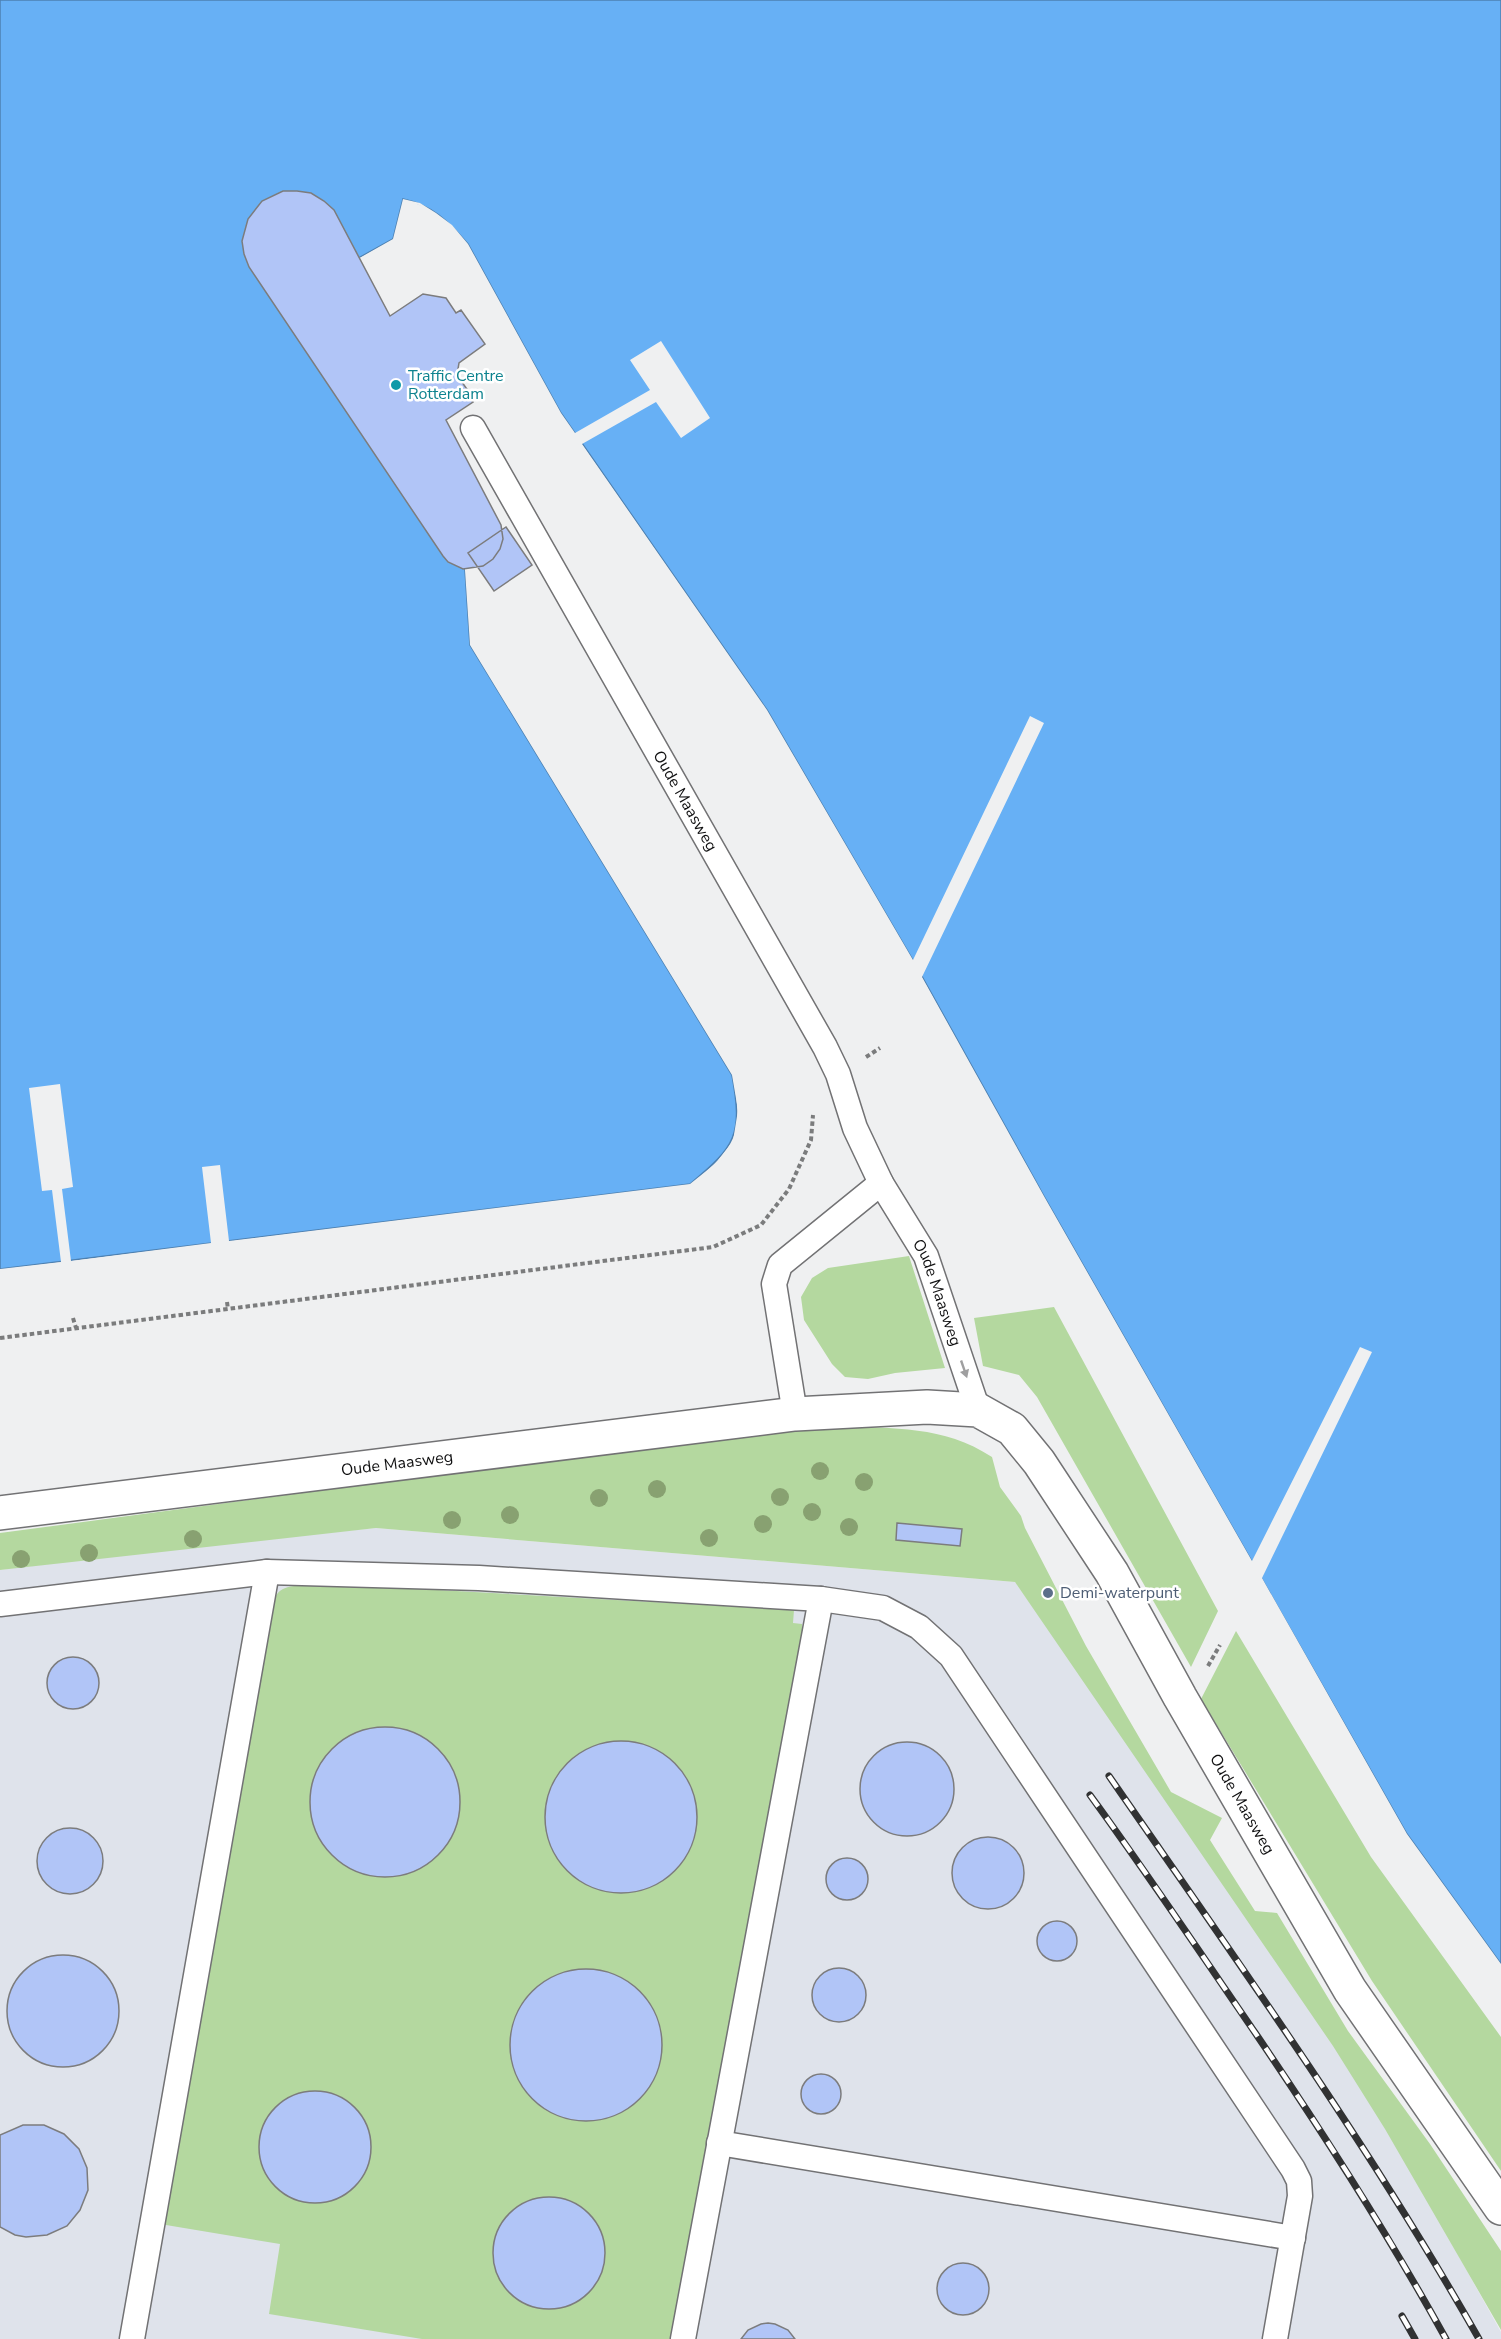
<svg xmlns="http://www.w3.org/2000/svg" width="1501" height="2339" font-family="'Nunito Sans',sans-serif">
<rect width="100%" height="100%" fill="#eff0f1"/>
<!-- built -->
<path fill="#dfe3eb" d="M 376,1528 L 1015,1582 L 1329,2023 L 1501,2332 L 1501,2339 L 0,2339 L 0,1570 L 192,1546 Z"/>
<!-- green -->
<path fill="#b4d89f" d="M 909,1256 L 945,1368 L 895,1373 L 868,1379 L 845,1377 L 832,1364 L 804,1320 L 801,1297 L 812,1278 L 828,1268 Z
M 1054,1307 L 1218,1611 L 1191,1667 L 1037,1397 L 1019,1375 L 983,1366 L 974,1318 Z
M 838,1426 C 894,1429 943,1425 992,1457 L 1000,1487 L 1021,1516 L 1025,1528 L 1086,1646 L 1171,1792 L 1222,1818 L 1210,1840 L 1255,1911 L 1277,1913 L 1348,2031 L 1430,2144 L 1501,2251 L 1501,2330 L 1385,2129 L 1333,2046 L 1015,1582 L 376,1528 L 0,1570 L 0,1533 L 740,1435 Z
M 295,1582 L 794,1610 L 793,1623 L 802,1624 L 802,1635 L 675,2339 L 422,2339 L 269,2314 L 280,2244 L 160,2224 L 271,1615 C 275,1597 274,1589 294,1586 Z
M 1236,1631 L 1371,1857 L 1501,2037 L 1501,2171 L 1372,1981 L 1201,1699 Z"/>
<!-- water -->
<path fill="#67b0f5" stroke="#4d80b1" stroke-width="1.5" d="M 0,0 L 1501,0 L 1501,1964 L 1407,1834 L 1045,1198 L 914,962 L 767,710 L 561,413 L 468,244 C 448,221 432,205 403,199 L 393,239 L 326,276 L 460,495 L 470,645 L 732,1075 C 743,1135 736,1146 690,1184 L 0,1269 Z"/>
<!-- pier -->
<path fill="#eff0f1" d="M 403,199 L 420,203 L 436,213 L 452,225 L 468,244 L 561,413 L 575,433 L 650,390 L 630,360 L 661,341 L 710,418 L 681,438 L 656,402 L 582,444 L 767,710 L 913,960 L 1030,716 L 1044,723 L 922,977 L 1045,1198 L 1252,1561 L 1360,1347 L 1372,1352 L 1262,1578 L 1407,1834 L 1501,1964 L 1501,1967 L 1405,1836 L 1042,1199 L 911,963 L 764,711 L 558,415 L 465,245 L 450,227 L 419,205 L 405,203 L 395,241 L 330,278 L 463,493 L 473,644 L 735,1074 L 741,1110 L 735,1143 L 717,1166 L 690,1187 L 0,1272 L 0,1269 L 61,1262 L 52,1190 L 42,1191 L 29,1088 L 60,1084 L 73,1187 L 62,1189 L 71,1261 L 211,1243 L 202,1167 L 220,1165 L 229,1241 L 690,1184 L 715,1164 L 733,1141 L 738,1110 L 732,1075 L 470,645 L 460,495 L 326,277 L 393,239 Z"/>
<!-- building -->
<path fill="#b1c5f7" stroke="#7c7c7d" stroke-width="1.5" d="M 283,191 L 297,191 L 311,193 L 324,201 L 334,210 L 390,316 L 423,294 L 446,298 L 456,313 L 461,310 L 485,344 L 459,363 L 457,375 L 471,395 L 469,397 L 473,402 L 446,420 L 501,525 L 503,539 L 500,549 L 493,559 L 483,566 L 463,569 L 448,562 L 443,556 L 249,267 L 244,254 L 242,241 L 248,219 L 262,201 Z
M 506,527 L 532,565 L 494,591 L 468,553 Z
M 897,1523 L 962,1529 L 960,1546 L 896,1540 Z
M47 1683a26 26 0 1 1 52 0a26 26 0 1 1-52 0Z
M310 1802a75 75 0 1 1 150 0a75 75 0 1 1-150 0Z
M545 1817a76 76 0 1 1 152 0a76 76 0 1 1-152 0Z
M860 1789a47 47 0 1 1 94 0a47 47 0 1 1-94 0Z
M37 1861a33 33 0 1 1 66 0a33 33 0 1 1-66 0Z
M952 1873a36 36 0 1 1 72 0a36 36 0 1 1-72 0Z
M826 1879a21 21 0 1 1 42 0a21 21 0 1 1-42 0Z
M1037 1941a20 20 0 1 1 40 0a20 20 0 1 1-40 0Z
M7 2011a56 56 0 1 1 112 0a56 56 0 1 1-112 0Z
M812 1995a27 27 0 1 1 54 0a27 27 0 1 1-54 0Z
M510 2045a76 76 0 1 1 152 0a76 76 0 1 1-152 0Z
M801 2094a20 20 0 1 1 40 0a20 20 0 1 1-40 0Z
M259 2147a56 56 0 1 1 112 0a56 56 0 1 1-112 0Z
M 23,2125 L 44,2125 L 64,2134 L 79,2149 L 87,2168 L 88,2190 L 80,2210 L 67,2226 L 47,2235 L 26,2237 L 15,2235 L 0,2227 L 0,2135 Z
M493 2253a56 56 0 1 1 112 0a56 56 0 1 1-112 0Z
M937 2289a26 26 0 1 1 52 0a26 26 0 1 1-52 0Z
M 768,2323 L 775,2324 L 788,2330 L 795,2339 L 741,2339 L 748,2330 L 761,2324 Z"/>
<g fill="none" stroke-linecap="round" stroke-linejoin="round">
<!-- lane casing -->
<g stroke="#727274" stroke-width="27">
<g id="lane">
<path id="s1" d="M 473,428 L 825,1047 L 838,1074 L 855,1128 L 881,1183 L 780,1265 L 774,1284 L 795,1414"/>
<path id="s2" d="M 881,1183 L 926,1256 L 978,1410"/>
<path d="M 0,1604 L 267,1572 L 479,1578 L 821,1599 L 883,1608 L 919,1627 L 951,1656 L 1293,2169 L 1299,2181 L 1300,2196 L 1275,2339"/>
<path d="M 719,2143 L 1293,2238"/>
<path d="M 132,2339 L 267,1572"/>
<path d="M 683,2339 L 821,1599"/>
</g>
</g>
<!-- street casing -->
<g stroke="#727274" stroke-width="36">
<g id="street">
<path id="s3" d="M 0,1513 L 795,1414 L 927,1407 L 978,1410 L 1012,1429 L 1039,1462 L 1112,1573 L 1180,1697 L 1350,1990 L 1501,2208"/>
</g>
</g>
<!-- path -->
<path stroke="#7b7c7d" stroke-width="4" stroke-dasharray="4.5 3" stroke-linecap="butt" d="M 866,1057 L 880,1048
M 227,1302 L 228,1309
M 73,1318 L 76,1328
M 0,1338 L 713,1247 L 761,1225 L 789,1189 L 811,1140 L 813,1115
M 1208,1666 L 1220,1645"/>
<!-- lane -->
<use href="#lane" stroke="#fff" stroke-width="24"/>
<!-- street -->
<use href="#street" stroke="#fff" stroke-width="33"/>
<!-- rail casing -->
<g stroke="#313233" stroke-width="7">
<path id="rail" d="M 1109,1776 C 1237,1961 1368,2143 1479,2339
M 1090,1795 C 1147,1873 1201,1954 1256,2034 C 1324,2134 1388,2234 1446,2339
M 1402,2316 L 1415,2339"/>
</g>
<!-- rail -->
<use href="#rail" stroke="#fff" stroke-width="4.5" stroke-dasharray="14" stroke-linecap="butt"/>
</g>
<!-- trees -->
<g fill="#88a171">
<circle cx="820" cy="1471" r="9"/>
<circle cx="864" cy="1482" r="9"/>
<circle cx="657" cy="1489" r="9"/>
<circle cx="780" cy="1497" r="9"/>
<circle cx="599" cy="1498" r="9"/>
<circle cx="812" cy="1512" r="9"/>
<circle cx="510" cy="1515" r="9"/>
<circle cx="452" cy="1520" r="9"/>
<circle cx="763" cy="1524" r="9"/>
<circle cx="849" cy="1527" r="9"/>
<circle cx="709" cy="1538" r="9"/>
<circle cx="193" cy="1539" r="9"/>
<circle cx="89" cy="1553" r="9"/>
<circle cx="21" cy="1559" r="9"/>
</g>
<!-- one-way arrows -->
<defs><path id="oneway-solid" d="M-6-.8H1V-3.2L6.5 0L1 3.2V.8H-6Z" transform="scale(1.5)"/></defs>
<use fill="#9f9fa0" href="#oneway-solid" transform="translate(964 1369) rotate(71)"/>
<!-- markers -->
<circle fill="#0f9aa8" stroke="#fff" stroke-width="2" cx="396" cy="385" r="6"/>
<circle fill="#5c6f8a" stroke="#fff" stroke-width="2" cx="1048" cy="1593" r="6"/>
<g text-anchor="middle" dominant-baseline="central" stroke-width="5" stroke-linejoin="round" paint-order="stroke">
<!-- culture labels -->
<g font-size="16" fill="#0d838f" stroke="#fff" text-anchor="start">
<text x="408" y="376">Traffic Centre<tspan x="408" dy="18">Rotterdam</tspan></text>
</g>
<!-- street labels -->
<g font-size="16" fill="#101011" stroke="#fff">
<text stroke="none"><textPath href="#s1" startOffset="429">Oude Maasweg</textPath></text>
<text stroke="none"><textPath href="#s2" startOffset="124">Oude Maasweg</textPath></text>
<text stroke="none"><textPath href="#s3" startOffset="400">Oude Maasweg</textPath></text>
<text stroke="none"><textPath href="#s3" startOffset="1464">Oude Maasweg</textPath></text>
</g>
<!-- service labels -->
<g font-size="16" fill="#4e5e75" stroke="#fff" text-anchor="start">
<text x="1060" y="1593">Demi-waterpunt</text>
</g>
</g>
</svg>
